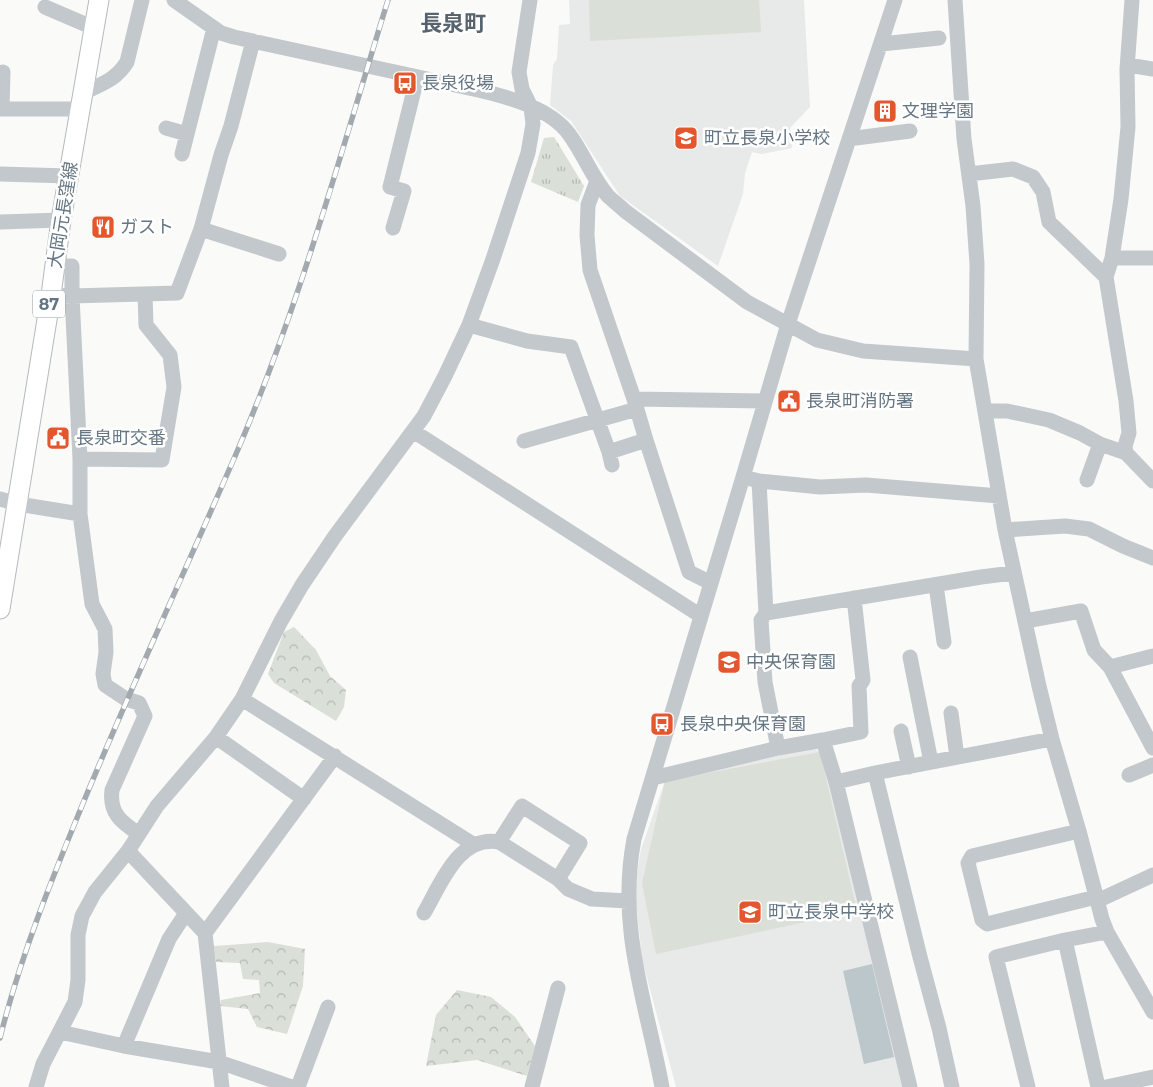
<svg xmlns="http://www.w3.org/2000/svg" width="1153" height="1087" font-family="Montserrat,'Noto Sans JP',sans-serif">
<defs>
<pattern id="grass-tufts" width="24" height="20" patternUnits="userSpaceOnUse" patternTransform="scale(1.25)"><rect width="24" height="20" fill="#dadfd7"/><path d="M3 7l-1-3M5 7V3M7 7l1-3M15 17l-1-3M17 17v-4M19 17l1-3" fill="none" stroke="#b4b9b4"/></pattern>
<pattern id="forest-crowns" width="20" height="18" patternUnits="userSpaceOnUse" patternTransform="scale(1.25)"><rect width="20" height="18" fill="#dadfd7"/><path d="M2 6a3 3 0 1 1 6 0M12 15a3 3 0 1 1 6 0" fill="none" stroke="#b4b9b4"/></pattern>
</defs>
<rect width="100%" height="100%" fill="#fafaf8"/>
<!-- built -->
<path fill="#e8e9e9" d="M 569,0 L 804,0 L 810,107 L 790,128 L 792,148 L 762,154 L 752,152 L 745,173 L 743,194 L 718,266 L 620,196 L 571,121 L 550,105 L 553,65 L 557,59 L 559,25 L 570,24 Z
M 813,748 L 824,754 L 906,1087 L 676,1087 L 642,959 L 636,902 L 636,879 L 641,849 L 665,781 Z"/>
<!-- grass -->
<path fill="url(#grass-tufts)" d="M 554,137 L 584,186 L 578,202 L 531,182 L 544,138 Z"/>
<!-- forest -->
<path fill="url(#forest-crowns)" d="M 294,627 L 316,650 L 330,676 L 346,690 L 344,707 L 336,721 L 274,683 L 268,674 L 284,632 Z
M 268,942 L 305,949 L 303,986 L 287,1034 L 257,1027 L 248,1009 L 220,1006 L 221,1000 L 260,993 L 259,980 L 243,979 L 240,963 L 216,962 L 214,946 Z
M 457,990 L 491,997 L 515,1017 L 535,1046 L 527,1076 L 477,1060 L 426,1066 L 436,1015 Z"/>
<!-- garden -->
<path fill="#dadfd7" d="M 589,0 L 759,0 L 761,32 L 590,41 Z
M 820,752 L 857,911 L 656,954 L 642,883 L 665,781 Z"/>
<!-- water -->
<path fill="#bbc7cb" d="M 872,964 L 894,1057 L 864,1064 L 843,971 Z"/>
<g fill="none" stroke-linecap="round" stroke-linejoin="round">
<!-- major casing -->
<g stroke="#b5babe" stroke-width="21">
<path id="major" d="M 0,609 L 51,295 L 61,220 L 99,0"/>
</g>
<!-- minor -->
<path stroke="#c3c8cc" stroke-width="15" d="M 174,0 L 221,33 L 234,37 L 478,90 C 508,97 550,108 569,134 C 584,154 592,178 608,196 C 613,201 620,206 625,211 L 747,302 L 817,340 L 863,351 L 976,359
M 955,0 L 964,139 L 973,206 L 977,264 L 976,359 L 1005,530 L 1039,686 L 1052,739 L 1079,831 L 1102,919 L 1107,932 L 1153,1012
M 45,7 L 94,28
M 881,44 L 939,38
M 1128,65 L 1153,69
M 83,93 C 101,84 116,80 127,62 L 142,0
M 0,109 L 80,109
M 2,109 L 3,72
M 166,128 L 187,134
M 856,138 L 910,131
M 182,154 L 214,28
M 0,174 L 69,176
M 969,174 L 1013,169 L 1033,177 L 1043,192 L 1049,222 L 1106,277
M 597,181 L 588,205 L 587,235 L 590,270 L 634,399 L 646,440 L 689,572 L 711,583
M 0,222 L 61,220
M 393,228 L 404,191 L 390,187 L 417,78
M 201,229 L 279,254
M 1112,258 L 1153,258
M 55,266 L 72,266 L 72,296 L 80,459 L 80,514 L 92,604 L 105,629 L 106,652 L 103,674 L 105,685 L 126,699 L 139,703 L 145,716 L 112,790 C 109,813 121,822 139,834
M 51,295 L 72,296 L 177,293 L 201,229 L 221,155 L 231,126 L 253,41
M 469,325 L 527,341 L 571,347 L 609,452 L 612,465
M 634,399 L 765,401
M 985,411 L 1007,411 L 1049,420 L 1080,433 L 1100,444 L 1126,453 L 1153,481
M 413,431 L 701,616
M 524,441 L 637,409
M 609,452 L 646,440
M 1126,453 L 1125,446 L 1129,433 L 1126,401 L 1106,277 L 1112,258 L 1121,199 L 1128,127 L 1127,69 L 1132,0
M 80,459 L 162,460 L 174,387 L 170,355 L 146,325 L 145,295
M 743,477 L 759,481 L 820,487 L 866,485 L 999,496
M 1087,480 L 1100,444
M 759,481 L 766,613
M 0,499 L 18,504 L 80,514
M 1005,530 L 1065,526 L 1089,529 L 1123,546 L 1153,558
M 936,585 L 944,642
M 1025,621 L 1081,611 L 1094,650 L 1110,667 L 1153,748
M 910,657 L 931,762
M 1110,667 L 1153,656
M 242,699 L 473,844
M 951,713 L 957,757
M 901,731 L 909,767
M 216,737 L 304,799
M 823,740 L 861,732 L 859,686 L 863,680 L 854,598
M 778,748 L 765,682 L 761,620 L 766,613 L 981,577 L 1013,573
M 1129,775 L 1153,765
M 653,778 L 778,748 L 823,740 L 836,782 L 910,1087
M 836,782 L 875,773
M 1079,831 L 972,856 L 968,863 L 982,920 L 987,924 L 1096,897
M 499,842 L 522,806 L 580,843 L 558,879
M 128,851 L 205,933 L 222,1087
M 1097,901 L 1153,875
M 424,913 C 441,884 458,835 499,842 L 558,879 L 568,889 L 592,899 L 628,901
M 205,933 L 335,756
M 1065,940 L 1098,1087
M 60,1032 L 124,1046 L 219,1062 L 292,1087
M 124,1046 L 169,939 L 186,913
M 36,1087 L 43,1064 L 75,1002 L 78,980 L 78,935 L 82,916 L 95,892 L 128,851 L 157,806 L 216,737 L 242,699 L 281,621 L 302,585 L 335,536 L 424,416 L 445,376 L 469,325 L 493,259 L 528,153 L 533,124 L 531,107 L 522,89 L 519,72 L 530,0
M 298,1087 L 328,1007
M 532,1087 L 558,988
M 662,1087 C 646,1001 617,928 634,839 L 743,477 L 788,324 L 895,0
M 952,1087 L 939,1028 L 920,957 L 875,773 L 1052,739
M 1028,1087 L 996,957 L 1065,940 L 1107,932
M 1106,1087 L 1153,1077"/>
<!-- major -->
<use href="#major" stroke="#fff" stroke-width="19"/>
<!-- rail casing -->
<g stroke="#a2aab0" stroke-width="5.5">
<path id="rail" d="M 0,1038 C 21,954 53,876 86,796 C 134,681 186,569 236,454 C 299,308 341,152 388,0"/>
</g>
<!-- rail -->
<use href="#rail" stroke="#fff" stroke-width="4" stroke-dasharray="11" stroke-linecap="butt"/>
</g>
<!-- icons -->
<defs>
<g id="bus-square" transform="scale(1.25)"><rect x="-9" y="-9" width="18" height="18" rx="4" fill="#e4572e" stroke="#fff"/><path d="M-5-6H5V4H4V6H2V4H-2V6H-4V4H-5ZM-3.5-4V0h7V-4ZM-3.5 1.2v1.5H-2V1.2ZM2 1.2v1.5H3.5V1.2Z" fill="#fff"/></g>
<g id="building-square" transform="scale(1.25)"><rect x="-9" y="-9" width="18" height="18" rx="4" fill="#e4572e" stroke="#fff"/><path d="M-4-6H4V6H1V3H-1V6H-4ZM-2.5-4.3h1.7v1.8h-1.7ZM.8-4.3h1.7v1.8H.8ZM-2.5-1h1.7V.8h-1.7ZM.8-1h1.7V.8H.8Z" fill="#fff"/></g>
<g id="school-square" transform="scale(1.25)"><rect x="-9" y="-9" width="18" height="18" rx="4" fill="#e4572e" stroke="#fff"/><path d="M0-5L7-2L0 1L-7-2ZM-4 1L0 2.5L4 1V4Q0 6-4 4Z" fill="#fff"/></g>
<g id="restaurant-square" transform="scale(1.25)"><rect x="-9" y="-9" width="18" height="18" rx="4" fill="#e4572e" stroke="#fff"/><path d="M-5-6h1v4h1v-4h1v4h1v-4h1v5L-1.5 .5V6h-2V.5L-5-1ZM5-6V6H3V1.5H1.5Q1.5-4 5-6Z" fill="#fff"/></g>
<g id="civic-square" transform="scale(1.25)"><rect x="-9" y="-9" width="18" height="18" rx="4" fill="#e4572e" stroke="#fff"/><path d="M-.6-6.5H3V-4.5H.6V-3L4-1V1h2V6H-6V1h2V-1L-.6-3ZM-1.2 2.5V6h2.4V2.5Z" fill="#fff"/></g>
</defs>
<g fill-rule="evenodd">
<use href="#bus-square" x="405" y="83"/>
<use href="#building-square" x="885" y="111"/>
<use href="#school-square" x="686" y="138"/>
<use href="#restaurant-square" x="103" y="227"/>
<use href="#civic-square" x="789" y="401"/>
<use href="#civic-square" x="58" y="438"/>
<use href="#school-square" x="729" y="662"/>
<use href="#bus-square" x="662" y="724"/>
<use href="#school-square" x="750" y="912"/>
</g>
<g text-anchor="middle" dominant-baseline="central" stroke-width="5" stroke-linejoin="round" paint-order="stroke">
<!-- shield labels -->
<rect fill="#fff" stroke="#939fa8" stroke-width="1" x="33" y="290.5" width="32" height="27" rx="4"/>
<g font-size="16" font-weight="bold" fill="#657683">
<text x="49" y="304">87</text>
</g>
<!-- poi labels -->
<g font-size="18" fill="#657683" stroke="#fff" text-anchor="start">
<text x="422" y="83">長泉役場</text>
<text x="902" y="111">文理学園</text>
<text x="704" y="138">町立長泉小学校</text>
<text x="120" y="227">ガスト</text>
<text x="806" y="401">長泉町消防署</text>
<text x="76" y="438">長泉町交番</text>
<text x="746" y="662">中央保育園</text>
<text x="680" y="724">長泉中央保育園</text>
<text x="768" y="912">町立長泉中学校</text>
</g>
<!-- street labels -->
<g font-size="18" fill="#657683" stroke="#fff">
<text transform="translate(63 215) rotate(-81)">大岡元長窪線</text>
</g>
<!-- district labels -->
<g font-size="22" font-weight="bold" fill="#57646e" stroke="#fff">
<text x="453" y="23">長泉町</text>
</g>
</g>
</svg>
